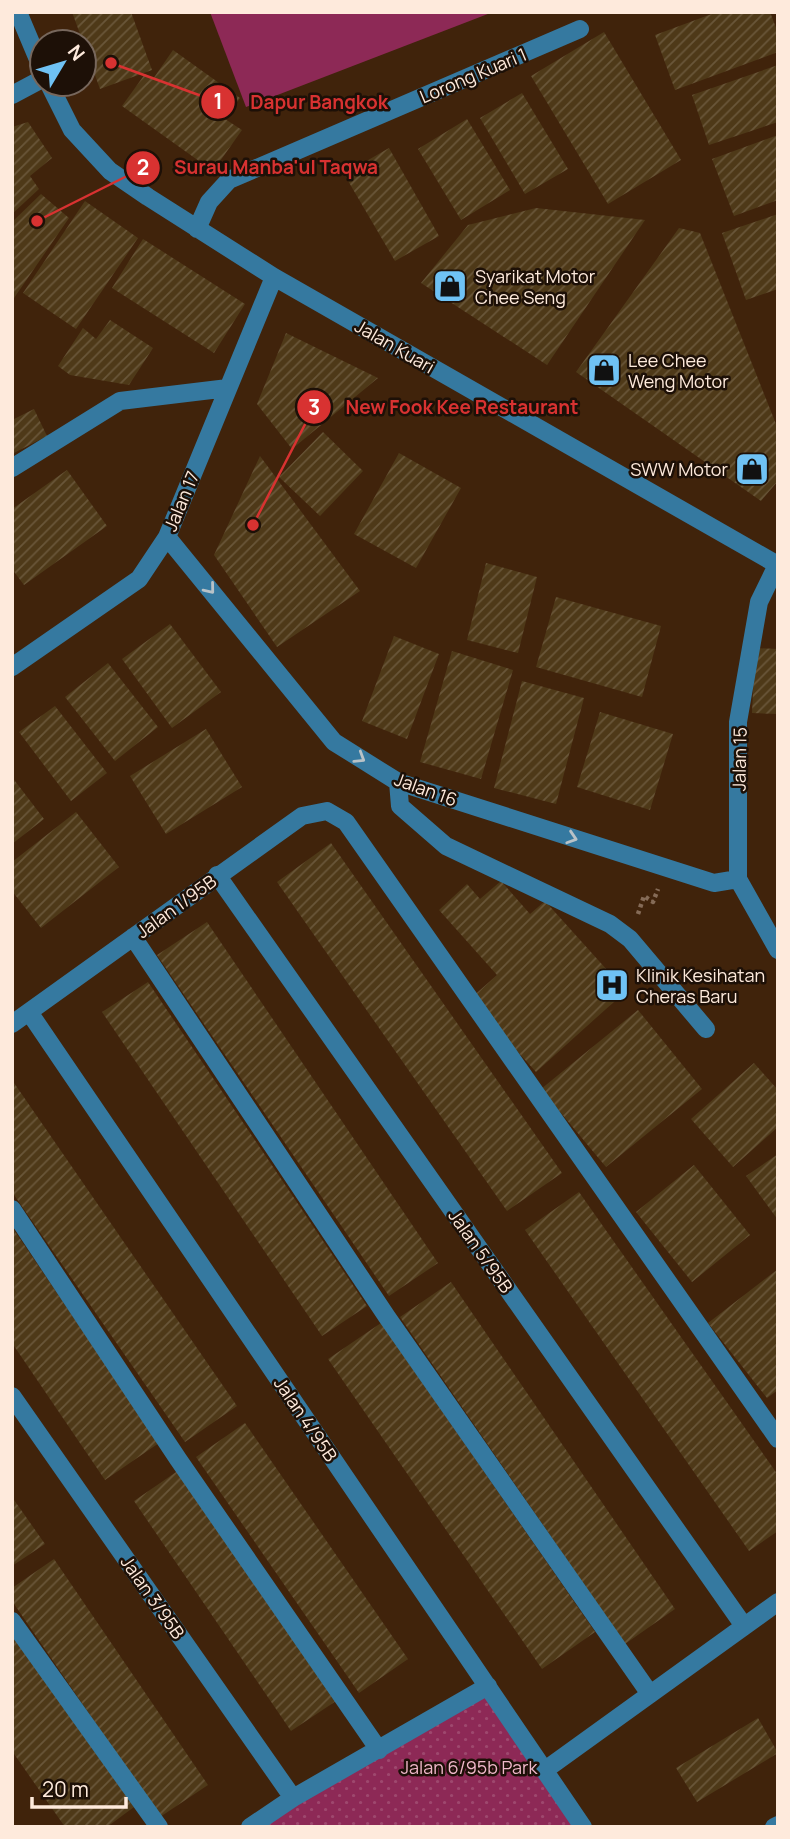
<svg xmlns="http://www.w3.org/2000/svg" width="790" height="1839" font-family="Manrope,sans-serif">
<defs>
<pattern id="park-dots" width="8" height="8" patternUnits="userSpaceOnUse" patternTransform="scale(1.75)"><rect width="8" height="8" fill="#8d2956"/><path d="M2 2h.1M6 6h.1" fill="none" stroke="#9e486e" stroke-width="1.8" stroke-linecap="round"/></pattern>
<pattern id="building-hatch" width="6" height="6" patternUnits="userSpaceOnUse" patternTransform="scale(1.75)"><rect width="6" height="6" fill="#4e3918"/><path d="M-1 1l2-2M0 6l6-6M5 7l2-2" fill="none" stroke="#695639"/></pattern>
</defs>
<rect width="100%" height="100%" fill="#40230b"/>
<!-- park -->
<path fill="url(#park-dots)" d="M 488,1686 L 584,1827 L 250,1827 Z"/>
<!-- pitch -->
<path fill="#8d2956" d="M 210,12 L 493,12 L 246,107 Z"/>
<!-- building -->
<path fill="url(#building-hatch)" d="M 72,12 L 131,12 L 152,70 L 100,89 Z
M 717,12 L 770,12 L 778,33 L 778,52 L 675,90 L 655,35 Z
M 604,32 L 681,160 L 608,204 L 531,76 Z
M 173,50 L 240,98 L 225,119 L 242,130 L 213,171 L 122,106 L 145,74 L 153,79 Z
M 778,65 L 778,122 L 709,145 L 692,95 Z
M 522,93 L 568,169 L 525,194 L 480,118 Z
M 467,119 L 510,190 L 461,220 L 418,149 Z
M 28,122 L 52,158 L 30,176 L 39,189 L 12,214 L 12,127 Z
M 778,135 L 778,200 L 734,216 L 712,159 Z
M 389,148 L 439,236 L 395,261 L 344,174 Z
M 41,194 L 69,218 L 12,301 L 12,222 Z
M 85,201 L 138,238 L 76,329 L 23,293 Z
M 536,208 L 645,220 L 547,365 L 421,283 L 468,225 Z
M 778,214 L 778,289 L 746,300 L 722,233 Z
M 679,228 L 700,233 L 778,429 L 778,481 L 761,501 L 576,372 Z
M 143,239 L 245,304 L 214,353 L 112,288 Z
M 110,320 L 153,348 L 129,385 L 70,375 L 58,366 L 83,328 L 96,339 Z
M 286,333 L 378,378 L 292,449 L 257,404 Z
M 34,409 L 47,436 L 12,454 L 12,420 Z
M 323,432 L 363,471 L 320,516 L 279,477 Z
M 399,453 L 461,488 L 416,568 L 354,534 Z
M 260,456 L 360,591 L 277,647 L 214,555 Z
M 67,470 L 107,526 L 24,585 L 12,569 L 12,509 Z
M 486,563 L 537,577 L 518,653 L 467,640 Z
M 556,597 L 661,626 L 642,697 L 536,667 Z
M 170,624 L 221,692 L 172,728 L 122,659 Z
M 394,636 L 439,654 L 407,739 L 362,721 Z
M 755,648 L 778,649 L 778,714 L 752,713 Z
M 452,651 L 513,670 L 481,779 L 420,762 Z
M 108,663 L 158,727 L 115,761 L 65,697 Z
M 522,681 L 584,698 L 556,804 L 494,788 Z
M 55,706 L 107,773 L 71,801 L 19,732 Z
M 600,712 L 673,734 L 650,810 L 577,787 Z
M 206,729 L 242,787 L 166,834 L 130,776 Z
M 12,777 L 44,819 L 12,844 Z
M 76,812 L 119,867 L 41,928 L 12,891 L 12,862 Z
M 331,843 L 562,1173 L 507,1211 L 277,882 Z
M 501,881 L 530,914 L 545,901 L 626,991 L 536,1072 L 470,999 L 497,975 L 439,910 L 467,884 L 480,899 Z
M 207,922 L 438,1263 L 389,1296 L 157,955 Z
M 148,982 L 367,1306 L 322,1336 L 102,1012 Z
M 638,1010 L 702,1089 L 606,1167 L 541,1089 Z
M 754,1063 L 778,1090 L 778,1127 L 733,1167 L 691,1119 Z
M 12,1080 L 237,1406 L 185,1442 L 12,1192 Z
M 778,1154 L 778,1220 L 746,1176 Z
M 694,1165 L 750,1235 L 692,1282 L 636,1212 Z
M 579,1192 L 778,1475 L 778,1531 L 749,1551 L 525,1230 Z
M 12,1227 L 159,1443 L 105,1480 L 12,1343 Z
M 778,1269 L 778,1390 L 767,1398 L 708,1323 Z
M 451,1282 L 675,1609 L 625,1644 L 400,1317 Z
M 381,1323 L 595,1632 L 542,1669 L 328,1359 Z
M 245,1423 L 408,1659 L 359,1693 L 196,1457 Z
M 179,1470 L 336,1701 L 291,1731 L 134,1501 Z
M 12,1497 L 45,1544 L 12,1566 Z
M 54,1559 L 208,1785 L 160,1817 L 12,1601 L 12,1588 Z
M 12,1633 L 134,1807 L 107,1827 L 65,1827 L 12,1751 Z
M 758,1718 L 778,1753 L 697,1802 L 676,1768 Z"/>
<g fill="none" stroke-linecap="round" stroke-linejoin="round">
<!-- path -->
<path stroke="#856b57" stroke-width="4.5" stroke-dasharray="3.5 3.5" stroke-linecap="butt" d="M 638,914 L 644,896 L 653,902 L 658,889"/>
<!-- minor -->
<path stroke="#3579a0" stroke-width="18" d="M 18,12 L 42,69
M 49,84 L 72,130 L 110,171 L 148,197 L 274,277 L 778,565
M 12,95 L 42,79
M 197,229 L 209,202 L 229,180 L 580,29
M 12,468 L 120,401 L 228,388
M 167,537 L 334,742 L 398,782 L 714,883 L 738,879
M 777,565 L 759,602 L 738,722 L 738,879 L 778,950
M 12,667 L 139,579 L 167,537 L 274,277
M 398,782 L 400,806 L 446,846 L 610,924 L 630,939 L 706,1029
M 217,875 L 744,1626
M 133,937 L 387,1317 L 650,1694
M 29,1012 L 583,1827
M 12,1024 L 302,816 L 327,811 L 346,822 L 778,1439
M 12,1209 L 178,1459 L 379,1750
M 12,1396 L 293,1798
M 12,1621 L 159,1827
M 545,1770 L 778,1602
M 250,1827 L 293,1798 L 488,1686
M 774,1827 L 778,1825"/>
</g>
<!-- one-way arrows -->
<defs><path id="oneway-chevron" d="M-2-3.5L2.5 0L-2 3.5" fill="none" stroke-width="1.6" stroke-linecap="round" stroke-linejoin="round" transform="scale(1.75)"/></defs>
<g stroke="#b8c2c7">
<use href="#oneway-chevron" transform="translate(210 589) rotate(51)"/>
<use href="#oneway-chevron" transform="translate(360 758) rotate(32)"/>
<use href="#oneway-chevron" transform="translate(572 838) rotate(18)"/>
</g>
<!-- icons -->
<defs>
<g id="shop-square" transform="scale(1.75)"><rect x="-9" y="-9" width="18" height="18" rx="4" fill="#6fc2f4" stroke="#1d1007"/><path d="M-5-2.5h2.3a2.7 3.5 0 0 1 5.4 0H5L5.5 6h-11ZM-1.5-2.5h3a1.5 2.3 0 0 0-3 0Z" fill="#111"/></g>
<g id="hospital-square" transform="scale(1.75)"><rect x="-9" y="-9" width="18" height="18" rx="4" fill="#6fc2f4" stroke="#1d1007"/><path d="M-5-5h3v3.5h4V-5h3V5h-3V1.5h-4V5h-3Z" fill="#111"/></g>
</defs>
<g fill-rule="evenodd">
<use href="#shop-square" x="450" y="286"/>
<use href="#shop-square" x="604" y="370"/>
<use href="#shop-square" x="752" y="469"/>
<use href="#hospital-square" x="612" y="985"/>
</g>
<g text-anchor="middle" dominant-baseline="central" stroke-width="5" stroke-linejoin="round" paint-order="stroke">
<!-- street labels -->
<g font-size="18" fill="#feeadc" stroke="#1d1007">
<text transform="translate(473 75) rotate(-23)">Lorong Kuari 1</text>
<text transform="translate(395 346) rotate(30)">Jalan Kuari</text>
<text transform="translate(181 501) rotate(-67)">Jalan 17</text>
<text transform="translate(739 759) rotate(-89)">Jalan 15</text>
<text transform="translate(426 789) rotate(20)">Jalan 16</text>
<text transform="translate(176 906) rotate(-36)">Jalan 1/95B</text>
<text transform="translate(481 1251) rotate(55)">Jalan 5/95B</text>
<text transform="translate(306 1419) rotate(56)">Jalan 4/95B</text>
<text transform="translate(153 1597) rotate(55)">Jalan 3/95B</text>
</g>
<!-- poi labels -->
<g font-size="18" fill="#feeadc" stroke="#1d1007" text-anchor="start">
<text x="475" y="276">Syarikat Motor<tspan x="475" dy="21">Chee Seng</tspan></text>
<text x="628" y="360">Lee Chee<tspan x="628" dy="21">Weng Motor</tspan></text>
<text x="728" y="469" text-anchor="end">SWW Motor</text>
<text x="636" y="975">Klinik Kesihatan<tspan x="636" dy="21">Cheras Baru</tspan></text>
</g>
<!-- park labels -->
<g font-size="18" fill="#f0b8ca" stroke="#1d1007">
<text x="469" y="1767">Jalan 6/95b Park</text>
</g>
</g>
<!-- callouts -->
<path fill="none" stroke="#d83231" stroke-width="2.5" d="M111 63L218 102M37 221L143 168M253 525L314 407"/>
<g fill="#d83231" stroke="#1d1007" stroke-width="2.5">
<circle cx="111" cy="63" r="7"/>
<circle cx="37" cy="221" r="7"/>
<circle cx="253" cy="525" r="7"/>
<circle cx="218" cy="102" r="18"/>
<circle cx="143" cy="168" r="18"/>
<circle cx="314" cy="407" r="18"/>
</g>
<g font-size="21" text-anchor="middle" font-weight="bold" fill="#fff">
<text x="218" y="109">1</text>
<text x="143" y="175">2</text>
<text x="314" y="415">3</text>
</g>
<g font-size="19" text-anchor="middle" font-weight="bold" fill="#d83231" stroke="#1d1007" stroke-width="5" stroke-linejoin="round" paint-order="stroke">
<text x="319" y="109">Dapur Bangkok</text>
<text x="276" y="174">Surau Manba'ul Taqwa</text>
<text x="462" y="414">New Fook Kee Restaurant</text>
</g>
<!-- border -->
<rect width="790" height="1839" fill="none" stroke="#feeadc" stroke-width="28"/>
<!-- north arrow -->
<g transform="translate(63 63) rotate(52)"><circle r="33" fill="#1d1007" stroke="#77675c" stroke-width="2"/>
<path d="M0-5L12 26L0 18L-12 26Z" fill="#6fc2f4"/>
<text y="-10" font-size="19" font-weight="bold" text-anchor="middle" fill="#feeadc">N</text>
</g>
<!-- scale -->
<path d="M32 1797v10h94v-10" fill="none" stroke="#feeadc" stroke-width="3.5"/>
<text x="42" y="1797" font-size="21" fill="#feeadc" stroke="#1d1007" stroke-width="5" paint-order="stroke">20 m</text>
</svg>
